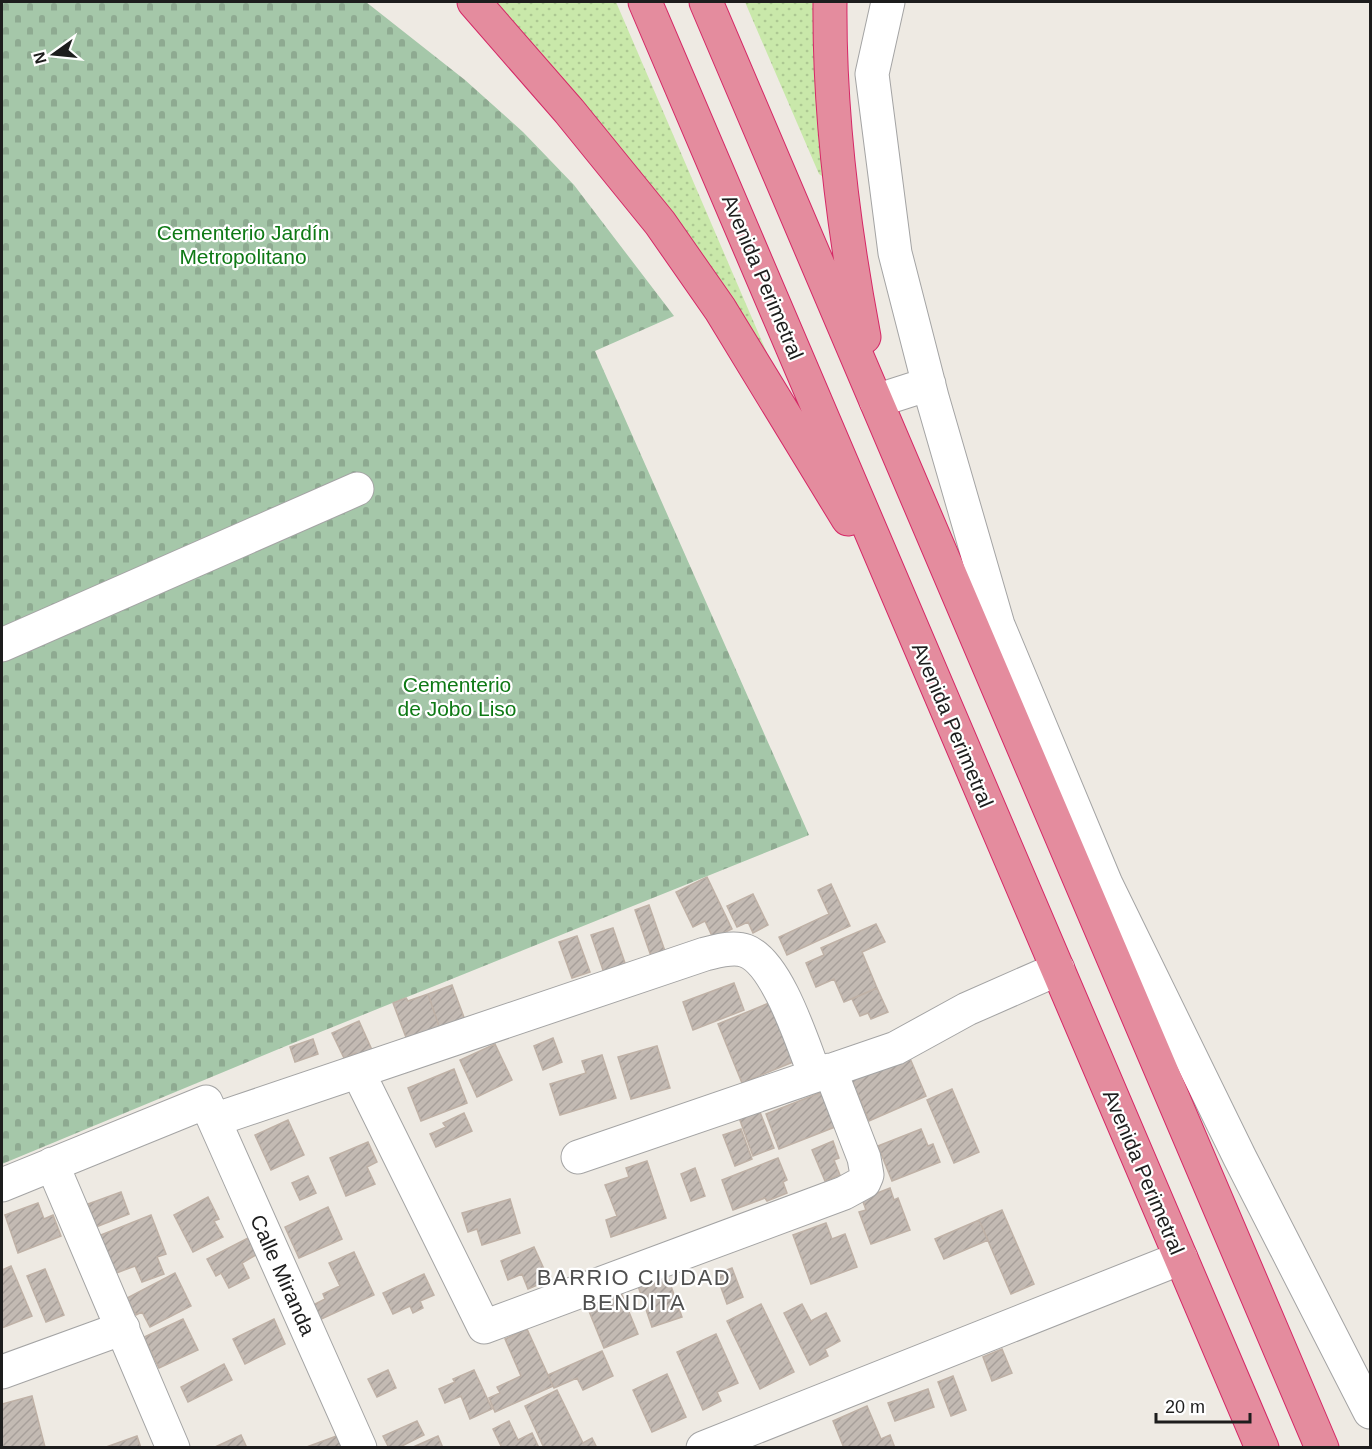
<svg xmlns="http://www.w3.org/2000/svg" width="1372" height="1449" font-family="Helvetica,sans-serif">
<defs>
<pattern id="grass-dots" width="8" height="8" patternUnits="userSpaceOnUse" patternTransform="scale(1.5)"><rect width="8" height="8" fill="#c9e8aa"/><path d="M2 2h.1M6 6h.1" fill="none" stroke="#acc792" stroke-width="1.8" stroke-linecap="round"/></pattern>
<pattern id="cemetery-stones" width="16" height="16" patternUnits="userSpaceOnUse" patternTransform="scale(1.5)"><rect width="16" height="16" fill="#a5c7a9"/><path d="M2 7V4a2 2 0 0 1 4 0v3zM10 15v-3a2 2 0 0 1 4 0v3z" fill="#8eaa91"/></pattern>
<pattern id="building-hatch" width="6" height="6" patternUnits="userSpaceOnUse" patternTransform="scale(1.5)"><rect width="6" height="6" fill="#c3bab3"/><path d="M-1 1l2-2M0 6l6-6M5 7l2-2" fill="none" stroke="#a79f9a"/></pattern>
</defs>
<rect width="100%" height="100%" fill="#eeeae3"/>
<!-- grass -->
<path fill="url(#grass-dots)" d="M 493,2 L 616,2 L 767,353 L 764,353 Z
M 745,2 L 816,2 L 822,176 L 819,174 Z"/>
<!-- cemetery -->
<path fill="url(#cemetery-stones)" d="M 2,2 L 366,2 L 465,80 L 523,132 L 574,185 L 674,316 L 595,351 L 809,835 L 303,1039 L 2,1164 Z"/>
<!-- building -->
<path fill="url(#building-hatch)" stroke="#bfb1a6" stroke-width="1.5" d="M 707,877 L 732,929 L 713,938 L 705,921 L 693,927 L 676,892 Z
M 831,884 L 850,926 L 787,955 L 779,937 L 829,914 L 818,890 Z
M 753,894 L 768,925 L 753,933 L 748,922 L 737,927 L 727,906 Z
M 649,905 L 666,954 L 652,959 L 635,910 Z
M 876,924 L 885,942 L 862,952 L 877,988 L 844,1002 L 834,979 L 816,987 L 806,963 L 824,955 L 821,948 Z
M 613,928 L 626,966 L 604,973 L 591,935 Z
M 577,936 L 590,972 L 572,978 L 559,942 Z
M 734,983 L 744,1010 L 693,1030 L 683,1002 Z
M 452,985 L 465,1020 L 440,1029 L 428,994 Z
M 877,988 L 888,1012 L 871,1019 L 868,1013 L 860,1016 L 852,999 Z
M 428,994 L 440,1029 L 407,1040 L 393,1003 L 406,998 L 408,1001 Z
M 774,1001 L 798,1060 L 742,1083 L 718,1024 Z
M 359,1021 L 372,1050 L 358,1057 L 356,1053 L 344,1058 L 332,1033 Z
M 553,1038 L 562,1062 L 543,1070 L 534,1046 Z
M 313,1039 L 318,1054 L 295,1062 L 290,1047 Z
M 495,1044 L 512,1080 L 477,1097 L 460,1060 Z
M 657,1046 L 670,1088 L 631,1099 L 618,1057 Z
M 602,1055 L 616,1098 L 560,1115 L 550,1084 L 586,1073 L 582,1061 Z
M 909,1056 L 926,1096 L 869,1121 L 857,1092 L 853,1094 L 847,1082 Z
M 454,1069 L 467,1103 L 421,1121 L 408,1088 Z
M 952,1089 L 979,1152 L 954,1163 L 927,1100 Z
M 822,1092 L 835,1127 L 779,1149 L 766,1114 Z
M 758,1107 L 774,1148 L 753,1156 L 738,1115 Z
M 464,1113 L 472,1131 L 436,1147 L 430,1134 L 446,1127 L 443,1123 Z
M 288,1120 L 304,1155 L 271,1170 L 255,1135 Z
M 741,1129 L 752,1159 L 735,1166 L 723,1135 Z
M 921,1129 L 928,1146 L 933,1144 L 940,1162 L 892,1181 L 878,1146 Z
M 833,1141 L 839,1158 L 834,1160 L 840,1175 L 825,1181 L 812,1150 Z
M 368,1142 L 377,1162 L 367,1167 L 375,1184 L 346,1196 L 330,1158 Z
M 778,1158 L 787,1180 L 783,1182 L 787,1193 L 767,1201 L 765,1198 L 733,1210 L 722,1180 Z
M 647,1161 L 666,1218 L 611,1237 L 606,1220 L 617,1216 L 605,1185 L 629,1177 L 626,1168 Z
M 695,1168 L 705,1196 L 691,1201 L 681,1174 Z
M 308,1176 L 316,1193 L 300,1200 L 292,1183 Z
M 890,1188 L 894,1200 L 898,1198 L 910,1230 L 871,1244 L 859,1212 L 866,1210 L 862,1199 Z
M 121,1192 L 129,1214 L 96,1227 L 88,1204 Z
M 208,1197 L 219,1219 L 214,1221 L 223,1237 L 193,1252 L 174,1215 Z
M 510,1199 L 520,1233 L 482,1245 L 477,1229 L 468,1232 L 462,1213 Z
M 38,1203 L 44,1219 L 53,1215 L 61,1236 L 18,1253 L 5,1215 Z
M 328,1207 L 342,1239 L 299,1258 L 285,1227 Z
M 1002,1210 L 1034,1284 L 1011,1294 L 979,1220 Z
M 151,1215 L 166,1254 L 157,1257 L 164,1274 L 142,1282 L 135,1266 L 111,1275 L 96,1237 Z
M 979,1220 L 988,1240 L 944,1259 L 935,1239 Z
M 826,1223 L 832,1239 L 845,1234 L 857,1267 L 811,1284 L 793,1235 Z
M 248,1238 L 256,1255 L 242,1263 L 249,1278 L 229,1288 L 221,1273 L 216,1276 L 207,1259 Z
M 534,1247 L 549,1280 L 528,1289 L 522,1274 L 508,1280 L 501,1261 Z
M 354,1252 L 374,1295 L 317,1321 L 311,1306 L 325,1299 L 323,1294 L 340,1286 L 329,1263 Z
M 11,1266 L 32,1316 L 2,1328 L 2,1270 Z
M 732,1268 L 743,1297 L 727,1304 L 716,1274 Z
M 45,1269 L 64,1315 L 46,1322 L 27,1276 Z
M 666,1272 L 682,1317 L 652,1327 L 638,1286 Z
M 175,1273 L 191,1306 L 150,1327 L 142,1312 L 136,1315 L 127,1298 Z
M 424,1274 L 434,1295 L 420,1301 L 423,1308 L 413,1313 L 410,1306 L 393,1314 L 383,1293 Z
M 620,1290 L 638,1334 L 604,1348 L 586,1304 Z
M 761,1304 L 794,1372 L 760,1389 L 727,1321 Z
M 802,1304 L 811,1321 L 826,1313 L 840,1341 L 825,1349 L 828,1356 L 810,1365 L 784,1313 Z
M 183,1319 L 198,1350 L 159,1368 L 144,1337 Z
M 274,1319 L 285,1344 L 245,1364 L 233,1339 Z
M 527,1329 L 553,1386 L 495,1412 L 489,1398 L 500,1393 L 497,1387 L 521,1376 L 505,1339 Z
M 716,1334 L 738,1383 L 717,1392 L 721,1401 L 703,1410 L 677,1352 Z
M 1002,1349 L 1012,1373 L 992,1381 L 983,1357 Z
M 602,1351 L 613,1376 L 583,1390 L 577,1378 L 554,1388 L 548,1375 Z
M 224,1364 L 232,1380 L 188,1402 L 181,1387 Z
M 388,1370 L 396,1388 L 377,1397 L 368,1379 Z
M 474,1370 L 492,1409 L 470,1419 L 461,1396 L 445,1403 L 439,1389 L 455,1382 L 453,1379 Z
M 667,1374 L 686,1417 L 652,1432 L 633,1390 Z
M 953,1376 L 966,1410 L 951,1416 L 938,1382 Z
M 928,1389 L 934,1407 L 895,1421 L 888,1403 Z
M 557,1390 L 583,1443 L 592,1438 L 597,1448 L 544,1448 L 525,1406 Z
M 32,1396 L 45,1447 L 2,1448 L 2,1404 Z
M 867,1406 L 881,1439 L 890,1435 L 895,1448 L 844,1448 L 833,1421 Z
M 417,1421 L 424,1435 L 398,1448 L 389,1448 L 383,1436 Z
M 509,1421 L 518,1440 L 532,1433 L 539,1448 L 502,1448 L 493,1429 Z
M 342,1434 L 347,1448 L 304,1448 Z
M 241,1435 L 247,1448 L 213,1448 Z
M 137,1436 L 141,1448 L 106,1448 L 106,1447 Z
M 438,1436 L 443,1448 L 411,1448 Z"/>
<g fill="none" stroke-linecap="round" stroke-linejoin="round">
<!-- minor casing -->
<g stroke="#a4a4a4" stroke-width="35">
<path id="minor" d="M 888,2 L 872,74 L 895,253 L 932,397 L 998,625 L 1106,884 L 1240,1158 L 1370,1412
M 876,401 L 929,384
M 2,645 L 357,489
M 358,1072 L 484,1327 L 844,1193 L 864,1182 L 867,1175 L 864,1158 L 830,1070
M 214,1120 L 705,954 C 718,951 733,946 746,951 C 778,963 803,1045 815,1075
M 578,1157 L 896,1048 L 967,1009 L 1058,969
M 52,1164 L 173,1448
M 2,1185 L 206,1102 L 360,1448
M 2,1372 L 123,1328
M 703,1448 L 1181,1258"/>
</g>
<!-- highway casing -->
<g stroke="#d52866" stroke-width="35">
<path id="highway" d="M 474,2 L 569,111 L 660,223 L 720,309 L 848,519
M 645,2 L 1262,1448
M 706,2 L 1322,1448
M 830,2 C 829,115 843,226 864,337"/>
</g>
<!-- minor -->
<use href="#minor" stroke="#fff" stroke-width="33"/>
<!-- highway -->
<use href="#highway" stroke="#e48c9e" stroke-width="33"/>
</g>
<g text-anchor="middle" dominant-baseline="central" stroke-width="4.5" stroke-linejoin="round" paint-order="stroke">
<!-- park labels -->
<g font-size="21" fill="#0e7915" stroke="#fff">
<text x="243" y="232">Cementerio Jardín<tspan x="243" dy="24">Metropolitano</tspan></text>
<text x="457" y="684">Cementerio<tspan x="457" dy="24">de Jobo Liso</tspan></text>
</g>
<!-- street labels -->
<g font-size="21" fill="#1d1d1d" stroke="#fff">
<text transform="translate(763 277) rotate(67)">Avenida Perimetral</text>
<text transform="translate(953 725) rotate(67)">Avenida Perimetral</text>
<text transform="translate(1144 1172) rotate(67)">Avenida Perimetral</text>
<text transform="translate(283 1275) rotate(66)">Calle Miranda</text>
</g>
<!-- neighbourhood labels -->
<g font-size="22" letter-spacing="1.5" fill="#505050" stroke="#fff">
<text x="634" y="1277">BARRIO CIUDAD<tspan x="634" dy="25">BENDITA</tspan></text>
</g>
</g>
<!-- border -->
<rect width="1372" height="1449" fill="none" stroke="#1d1d1d" stroke-width="6"/>
<!-- north arrow -->
<g transform="translate(54 54) rotate(255)" stroke="#ffffff" stroke-width="4.5" paint-order="stroke">
<path d="M0-4.5L10 22L0 15L-10 22Z" fill="#1d1d1d"/>
<text y="-9" font-size="16" font-weight="bold" text-anchor="middle" fill="#1d1d1d">N</text>
</g>
<!-- scale -->
<path d="M1156 1413v9h94v-9" fill="none" stroke="#1d1d1d" stroke-width="3"/>
<text x="1165" y="1413" font-size="18" fill="#1d1d1d" stroke="#ffffff" stroke-width="4.5" paint-order="stroke">20 m</text>
</svg>
